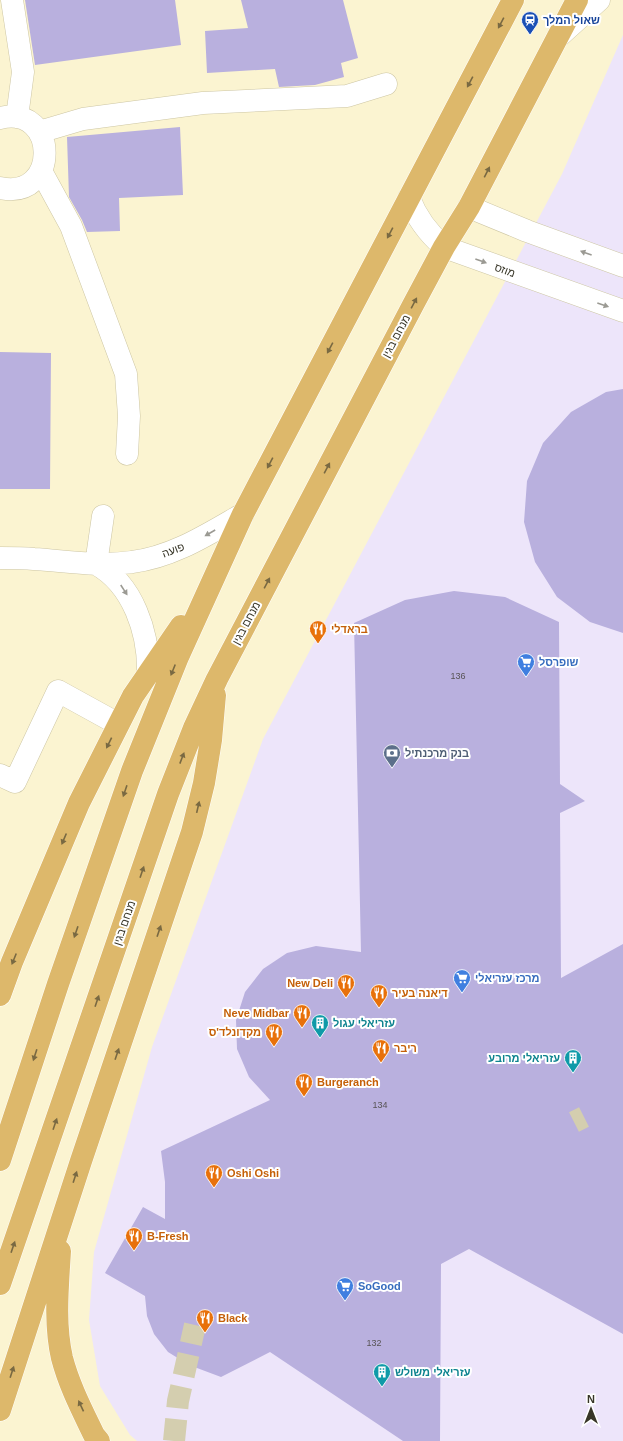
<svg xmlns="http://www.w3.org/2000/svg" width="623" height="1441" font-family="Helvetica,Heebo,sans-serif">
<rect width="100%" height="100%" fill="#fbf4d1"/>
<!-- commercial -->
<path fill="#ede5fa" d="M 623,35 L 623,1441 L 137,1441 L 130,1435 L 100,1386 L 89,1320 L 94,1252 L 152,1047 L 263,739 L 562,174 Z"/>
<!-- building -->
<path fill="#b9b0de" d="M 25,0 L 175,0 L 181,45 L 35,65 Z
M 241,0 L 343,0 L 358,58 L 341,63 L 344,77 L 315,85 L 279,87 L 275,69 L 207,73 L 205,31 L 248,28 Z
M 180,127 L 183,195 L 119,198 L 120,231 L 87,232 L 82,220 L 69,197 L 67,137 Z
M 0,352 L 51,353 L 50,489 L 0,489 Z
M 623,389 L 623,633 L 590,622 L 557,597 L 535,562 L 524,522 L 527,481 L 543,443 L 571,412 L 606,392 Z
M 454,591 L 505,597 L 559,622 L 560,784 L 585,801 L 560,813 L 561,978 L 623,944 L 623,1334 L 469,1249 L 441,1264 L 440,1441 L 403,1441 L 270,1352 L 221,1377 L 189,1365 L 168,1352 L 154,1334 L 147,1316 L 145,1296 L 105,1273 L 143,1207 L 165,1219 L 165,1182 L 161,1151 L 270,1100 L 249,1077 L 237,1049 L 236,1020 L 245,992 L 263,969 L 287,953 L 316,946 L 361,952 L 354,623 L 405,600 Z"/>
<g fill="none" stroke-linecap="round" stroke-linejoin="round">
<!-- minor-tunnel -->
<path stroke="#d4ceaf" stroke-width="22" stroke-dasharray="22 11" stroke-linecap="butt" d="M 574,1122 L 584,1117
M 174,1441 L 178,1401 L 195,1325"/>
<!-- minor casing -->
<g stroke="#cdc6a4" stroke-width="23">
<path id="minor" d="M 12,0 L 23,72 L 17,117
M 558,37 L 599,0
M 0,118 C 59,104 60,201 0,188
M 39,132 L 83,119 L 203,103 L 347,96 L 386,84
M 41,171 L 71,226 L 126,374 L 129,416 L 127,454
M 409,198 C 417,219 428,233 444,247 L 623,311
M 469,207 L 527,231 L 623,266
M 0,558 C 11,558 23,558 34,559 C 66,561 99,567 132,562 C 173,557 208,534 243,514
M 96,564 C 133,584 149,633 148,673
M 96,564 L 103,516
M 0,775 L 15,782 L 58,691 L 118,724"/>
</g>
<!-- major casing -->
<g stroke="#fff" stroke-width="23">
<path id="major" d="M 0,995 L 12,962 L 79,803 L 133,696 L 181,626
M 0,1160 L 58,984 L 132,771 L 178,657 L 243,514 L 513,0
M 60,1251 C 58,1286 54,1323 62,1358 C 69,1385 82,1410 94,1435 L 99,1441
M 0,1284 L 168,794 L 194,728 L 217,679 L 413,305 L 444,247 L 469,207 L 577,0
M 0,1410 L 81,1161 L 192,832 L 204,783 L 211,740 L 215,695"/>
</g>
<!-- minor -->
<use href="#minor" stroke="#fff" stroke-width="22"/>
<!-- major -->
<use href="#major" stroke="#ddb86b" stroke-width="22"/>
</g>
<!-- one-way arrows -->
<defs><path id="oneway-solid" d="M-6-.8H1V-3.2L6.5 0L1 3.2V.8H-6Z"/></defs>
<g fill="#796942">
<use href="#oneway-solid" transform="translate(501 23) rotate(118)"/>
<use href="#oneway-solid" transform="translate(470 82) rotate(118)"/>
<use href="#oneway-solid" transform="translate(487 172) rotate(-63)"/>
<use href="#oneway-solid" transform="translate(390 233) rotate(118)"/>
<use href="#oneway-solid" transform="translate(414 303) rotate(-62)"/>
<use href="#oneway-solid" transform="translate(330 348) rotate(118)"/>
<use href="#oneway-solid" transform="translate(270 463) rotate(118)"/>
<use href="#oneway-solid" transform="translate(327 468) rotate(-62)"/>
<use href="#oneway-solid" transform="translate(267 583) rotate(-62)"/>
<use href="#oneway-solid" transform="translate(173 670) rotate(112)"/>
<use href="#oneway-solid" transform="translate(109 743) rotate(116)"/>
<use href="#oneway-solid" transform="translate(182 758) rotate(-69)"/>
<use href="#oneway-solid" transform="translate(125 791) rotate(109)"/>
<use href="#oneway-solid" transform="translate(198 807) rotate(-77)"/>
<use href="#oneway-solid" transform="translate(64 839) rotate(113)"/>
<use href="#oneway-solid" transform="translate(142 872) rotate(-71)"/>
<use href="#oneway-solid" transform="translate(159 931) rotate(-71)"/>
<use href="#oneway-solid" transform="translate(76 932) rotate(109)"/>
<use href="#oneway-solid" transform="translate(14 959) rotate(112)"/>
<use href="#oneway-solid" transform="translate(97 1001) rotate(-71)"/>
<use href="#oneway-solid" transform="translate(117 1054) rotate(-71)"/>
<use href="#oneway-solid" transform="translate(35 1055) rotate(108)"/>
<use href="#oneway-solid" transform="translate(55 1124) rotate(-71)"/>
<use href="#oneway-solid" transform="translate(75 1177) rotate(-72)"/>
<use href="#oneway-solid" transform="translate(13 1247) rotate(-71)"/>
<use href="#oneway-solid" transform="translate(12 1372) rotate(-72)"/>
<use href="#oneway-solid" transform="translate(81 1406) rotate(-115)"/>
</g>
<g fill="#9b9a93">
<use href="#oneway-solid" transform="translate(586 253) rotate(-160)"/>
<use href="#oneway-solid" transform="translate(481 261) rotate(20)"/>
<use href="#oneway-solid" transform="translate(603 305) rotate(19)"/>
<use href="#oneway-solid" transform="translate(210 533) rotate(150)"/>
<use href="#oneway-solid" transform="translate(124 590) rotate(57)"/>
</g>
<!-- icons -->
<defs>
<g id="station-pin" transform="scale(0.9)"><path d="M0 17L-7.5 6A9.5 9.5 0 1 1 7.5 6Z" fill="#1a4fb4" stroke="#fff"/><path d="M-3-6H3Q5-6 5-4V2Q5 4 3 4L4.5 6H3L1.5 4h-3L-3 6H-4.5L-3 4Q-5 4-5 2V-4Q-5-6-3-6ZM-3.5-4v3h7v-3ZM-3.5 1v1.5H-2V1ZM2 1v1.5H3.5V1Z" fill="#fff"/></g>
<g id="restaurant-pin" transform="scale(0.9)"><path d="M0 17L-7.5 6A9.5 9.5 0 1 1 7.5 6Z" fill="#e8710a" stroke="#fff"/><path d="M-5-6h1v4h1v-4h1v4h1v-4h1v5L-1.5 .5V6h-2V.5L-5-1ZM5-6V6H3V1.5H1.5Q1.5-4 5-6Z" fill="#fff"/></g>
<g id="supermarket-pin" transform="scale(0.9)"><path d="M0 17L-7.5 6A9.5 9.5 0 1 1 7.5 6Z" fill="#3f7fe0" stroke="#fff"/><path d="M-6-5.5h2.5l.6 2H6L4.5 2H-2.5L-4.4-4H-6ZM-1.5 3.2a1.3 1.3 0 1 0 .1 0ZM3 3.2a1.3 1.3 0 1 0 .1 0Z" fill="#fff"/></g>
<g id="bank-pin" transform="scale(0.9)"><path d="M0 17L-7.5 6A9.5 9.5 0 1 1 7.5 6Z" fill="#5c6f8a" stroke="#fff"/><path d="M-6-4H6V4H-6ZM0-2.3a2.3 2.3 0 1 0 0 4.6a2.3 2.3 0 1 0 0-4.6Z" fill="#fff"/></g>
<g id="building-pin" transform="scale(0.9)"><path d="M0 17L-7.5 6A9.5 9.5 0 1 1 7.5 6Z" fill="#0f9aa8" stroke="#fff"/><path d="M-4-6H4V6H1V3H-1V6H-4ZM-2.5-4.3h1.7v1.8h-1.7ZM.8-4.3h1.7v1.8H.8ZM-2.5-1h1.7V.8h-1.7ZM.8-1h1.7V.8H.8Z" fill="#fff"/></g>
</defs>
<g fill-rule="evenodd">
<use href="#station-pin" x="530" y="20"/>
<use href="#restaurant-pin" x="318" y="629"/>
<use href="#supermarket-pin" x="526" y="662"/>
<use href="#bank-pin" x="392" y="753"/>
<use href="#supermarket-pin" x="462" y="978"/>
<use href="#restaurant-pin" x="346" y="983"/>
<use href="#restaurant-pin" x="379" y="993"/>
<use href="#restaurant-pin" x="302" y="1013"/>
<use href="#building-pin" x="320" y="1023"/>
<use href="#restaurant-pin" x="274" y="1032"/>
<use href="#restaurant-pin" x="381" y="1048"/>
<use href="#building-pin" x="573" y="1058"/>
<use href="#restaurant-pin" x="304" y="1082"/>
<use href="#restaurant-pin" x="214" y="1173"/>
<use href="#restaurant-pin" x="134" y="1236"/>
<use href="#supermarket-pin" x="345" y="1286"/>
<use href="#restaurant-pin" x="205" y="1318"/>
<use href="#building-pin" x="382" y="1372"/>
</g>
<g text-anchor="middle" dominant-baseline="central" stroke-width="4" stroke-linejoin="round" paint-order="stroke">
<!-- number labels -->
<g font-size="9" fill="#585455">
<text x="458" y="676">136</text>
<text x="380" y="1105">134</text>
<text x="374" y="1343">132</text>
</g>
<!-- transit labels -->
<g font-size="11" font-weight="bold" fill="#164399" stroke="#fff" text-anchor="start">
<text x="543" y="20">שאול המלך</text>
</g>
<!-- street labels -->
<g font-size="11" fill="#373527" stroke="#fff">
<text transform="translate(505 270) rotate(20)">מוזס</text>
<text transform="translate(396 336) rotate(-62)">מנחם בגין</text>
<text transform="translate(173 550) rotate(-21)">פועה</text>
<text transform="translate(246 623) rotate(-62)">מנחם בגין</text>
<text transform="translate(124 923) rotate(-71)">מנחם בגין</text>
</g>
<!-- food labels -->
<g font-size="11" font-weight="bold" fill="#c56008" stroke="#fff" text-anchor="start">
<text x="331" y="629">בראדלי</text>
<text x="333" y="983" text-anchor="end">New Deli</text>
<text x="392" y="993">דיאנה בעיר</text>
<text x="289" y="1013" text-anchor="end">Neve Midbar</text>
<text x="261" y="1032" text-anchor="end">מקדונלד'ס</text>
<text x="394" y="1048">ריבר</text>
<text x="317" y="1082">Burgeranch</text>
<text x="227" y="1173">Oshi Oshi</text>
<text x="147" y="1236">B-Fresh</text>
<text x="218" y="1318">Black</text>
</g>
<!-- shop labels -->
<g font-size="11" font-weight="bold" fill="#366cbe" stroke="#fff" text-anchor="start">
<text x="539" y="662">שופרסל</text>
<text x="475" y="978">מרכז עזריאלי</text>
<text x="358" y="1286">SoGood</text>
</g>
<!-- service labels -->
<g font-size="11" font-weight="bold" fill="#4e5e75" stroke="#fff" text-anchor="start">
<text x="405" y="753">בנק מרכנתיל</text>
</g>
<!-- culture labels -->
<g font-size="11" font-weight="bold" fill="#0d838f" stroke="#fff" text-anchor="start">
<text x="333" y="1023">עזריאלי עגול</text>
<text x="560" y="1058" text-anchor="end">עזריאלי מרובע</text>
<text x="395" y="1372">עזריאלי משולש</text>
</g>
</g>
<!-- north arrow -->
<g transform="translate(591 1409)" stroke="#ffffff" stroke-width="3" paint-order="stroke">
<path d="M0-3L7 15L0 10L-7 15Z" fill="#373527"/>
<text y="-6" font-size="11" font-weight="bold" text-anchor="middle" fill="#373527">N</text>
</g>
</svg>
